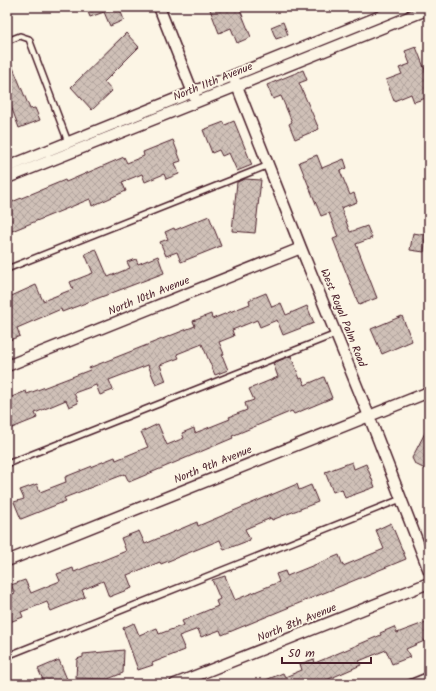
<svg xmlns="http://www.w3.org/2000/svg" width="436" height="691" font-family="Kalam,sans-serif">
<defs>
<pattern id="building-cross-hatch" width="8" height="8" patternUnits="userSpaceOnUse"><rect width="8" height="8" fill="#cfc0b7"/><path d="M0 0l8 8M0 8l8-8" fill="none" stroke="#b3a59e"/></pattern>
</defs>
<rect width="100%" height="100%" fill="#fcf5e5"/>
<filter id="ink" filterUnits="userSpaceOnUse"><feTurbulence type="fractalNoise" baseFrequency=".025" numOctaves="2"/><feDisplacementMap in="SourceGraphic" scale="8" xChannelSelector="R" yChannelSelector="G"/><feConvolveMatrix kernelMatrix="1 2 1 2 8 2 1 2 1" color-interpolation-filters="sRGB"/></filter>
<g filter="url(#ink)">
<!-- building -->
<path fill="url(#building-cross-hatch)" stroke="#4a1f2b" d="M 86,7 L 119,7 L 124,20 L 110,26 L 104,12 L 90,17 Z
M 209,7 L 239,7 L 251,37 L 237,43 L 231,28 L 219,33 Z
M 283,22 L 288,35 L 276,39 L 271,27 Z
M 126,33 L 139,47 L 104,82 L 112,91 L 92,110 L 71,87 Z
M 416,47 L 429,80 L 429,97 L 414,102 L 411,94 L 394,101 L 386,80 L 402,74 L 399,68 L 410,64 L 405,51 Z
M 7,53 L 30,109 L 35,108 L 40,120 L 19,128 L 12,109 L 7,111 Z
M 303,70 L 307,80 L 299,83 L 319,129 L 295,139 L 289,124 L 292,122 L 281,96 L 273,99 L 267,85 Z
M 234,121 L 252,165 L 237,171 L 229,153 L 222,156 L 219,150 L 212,153 L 203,130 L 224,122 L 225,125 Z
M 173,140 L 181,161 L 175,163 L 179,174 L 166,179 L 164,174 L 145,182 L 142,174 L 122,182 L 126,191 L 92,206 L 90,199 L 7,233 L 7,204 L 65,180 L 66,182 L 124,157 L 127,163 L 144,156 L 143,152 Z
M 317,155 L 322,168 L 344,159 L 347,168 L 340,171 L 350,195 L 354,193 L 357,202 L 341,208 L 350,232 L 367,226 L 372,238 L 356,244 L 377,298 L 359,305 L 333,239 L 338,237 L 329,213 L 321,216 L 299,162 Z
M 245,179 L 261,180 L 255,233 L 232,231 L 237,182 Z
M 209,216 L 221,246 L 181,262 L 177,252 L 166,256 L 160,242 L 168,239 L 165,232 L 174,228 L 175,230 Z
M 413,233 L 426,235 L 424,252 L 410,250 Z
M 96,249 L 108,277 L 130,268 L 127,262 L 136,259 L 138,264 L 158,256 L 164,273 L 62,312 L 61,309 L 17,328 L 20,336 L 10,340 L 7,332 L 7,298 L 36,285 L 43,301 L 73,289 L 70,282 L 93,273 L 85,254 Z
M 266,293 L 272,307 L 281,303 L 286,315 L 307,306 L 314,323 L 283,335 L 277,320 L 260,327 L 257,320 L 232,330 L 234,336 L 219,342 L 224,354 L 222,355 L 228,370 L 215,375 L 202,344 L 177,354 L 179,358 L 160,365 L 166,381 L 156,385 L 148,365 L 109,380 L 113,390 L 100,395 L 96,385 L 74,393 L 78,403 L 69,407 L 66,400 L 35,413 L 37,418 L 7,430 L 7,399 L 26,391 L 27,394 L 90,370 L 89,368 L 195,326 L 193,321 L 211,314 L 212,319 L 250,304 L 249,300 Z
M 402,316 L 412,341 L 382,354 L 371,329 Z
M 291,356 L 300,379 L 302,378 L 305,385 L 324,377 L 332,398 L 294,414 L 292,411 L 232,436 L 233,438 L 129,482 L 125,474 L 64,498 L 66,501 L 21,519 L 14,502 L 24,499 L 20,490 L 37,484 L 40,492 L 66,482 L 65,477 L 115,457 L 116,460 L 148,447 L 141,432 L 158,424 L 167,445 L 184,438 L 182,433 L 194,428 L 195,433 L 230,419 L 229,417 L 247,410 L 245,403 L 254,400 L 249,389 L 278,377 L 273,363 Z
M 429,425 L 429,471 L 415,464 L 412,458 Z
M 352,462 L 354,469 L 366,464 L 375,487 L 345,498 L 342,489 L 333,492 L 325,472 Z
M 297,484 L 299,490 L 311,485 L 318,502 L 272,520 L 271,518 L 245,529 L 250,540 L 224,550 L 220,540 L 161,564 L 160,562 L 127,575 L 132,588 L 109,597 L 103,581 L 82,590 L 85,597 L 51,611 L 47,602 L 21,612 L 23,617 L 7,623 L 7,596 L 15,593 L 11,585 L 25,580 L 31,593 L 60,581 L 57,574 L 73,568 L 74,572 L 126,551 L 121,538 L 139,531 L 145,544 L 197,522 L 198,526 Z
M 391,523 L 406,559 L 222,635 L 220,630 L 201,637 L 198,629 L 179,636 L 185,650 L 152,663 L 153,665 L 138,670 L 123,628 L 134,623 L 139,635 L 157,628 L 159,634 L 184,625 L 182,621 L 218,606 L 216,601 L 220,599 L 212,580 L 225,576 L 235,600 L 279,582 L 276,574 L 285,571 L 287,576 L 339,555 L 343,566 L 384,549 L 376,530 Z
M 429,621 L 429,639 L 406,649 L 410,657 L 392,664 L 386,650 L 359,661 L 361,665 L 322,682 L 323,684 L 256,684 L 283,673 L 285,677 L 302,670 L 300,664 L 314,659 L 315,663 L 381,635 L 380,633 L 394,627 L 397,633 Z
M 124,650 L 123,673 L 108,679 L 76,678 L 77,659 L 83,657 L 83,654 Z
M 59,660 L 69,684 L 45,684 L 38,669 Z"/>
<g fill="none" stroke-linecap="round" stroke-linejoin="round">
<!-- lane casing -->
<g stroke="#4a1f2b" stroke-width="8">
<path id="lane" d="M 7,41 L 20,36 L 29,39 L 68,142
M 7,269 L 269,165
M 7,464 L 336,334
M 7,656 L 401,499
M 407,684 L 429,675"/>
</g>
<!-- street casing -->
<g stroke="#4a1f2b" stroke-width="13">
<path id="street" d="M 159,7 L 195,98
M 233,76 L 301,248 L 369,416 L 429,571
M 7,167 L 403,7
M 7,178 L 429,9
M 7,366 L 301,248
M 7,561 L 429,392
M 175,684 L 429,583"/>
</g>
<!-- lane -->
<use href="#lane" stroke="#fcf5e5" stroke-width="5"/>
<!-- street -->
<use href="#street" stroke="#fcf5e5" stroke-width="10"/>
</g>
</g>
<g text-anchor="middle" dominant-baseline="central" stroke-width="3.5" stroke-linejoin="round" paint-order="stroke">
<!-- street labels -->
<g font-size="11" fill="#4a1f2b" stroke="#fcf5e5">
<text transform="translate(213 82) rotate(-22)">North 11th Avenue</text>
<text transform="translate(149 296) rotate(-22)">North 10th Avenue</text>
<text transform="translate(343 318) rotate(68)">West Royal Palm Road</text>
<text transform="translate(213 465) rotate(-22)">North 9th Avenue</text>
<text transform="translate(297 623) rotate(-22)">North 8th Avenue</text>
</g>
</g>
<!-- margin -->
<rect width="436" height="691" fill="none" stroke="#fcf5e5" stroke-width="24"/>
<rect x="12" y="12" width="412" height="667" fill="none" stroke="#4a1f2b" stroke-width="1.5" filter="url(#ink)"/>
<!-- scale -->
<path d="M282 657v6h89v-6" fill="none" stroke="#4a1f2b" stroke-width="2"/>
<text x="288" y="657" font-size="12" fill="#4a1f2b" stroke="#fcf5e5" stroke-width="3" paint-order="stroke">50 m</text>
</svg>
